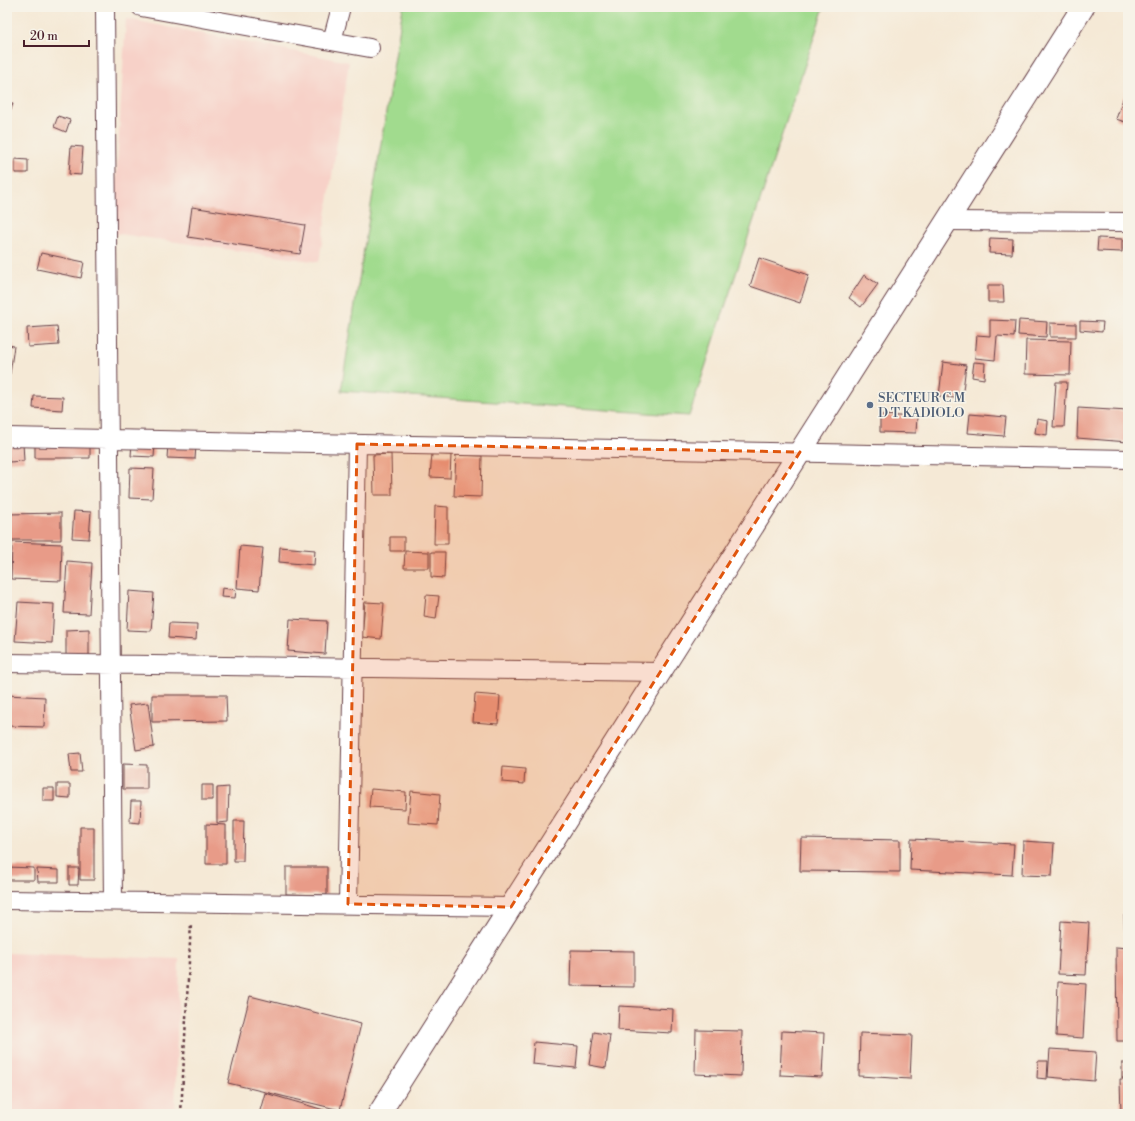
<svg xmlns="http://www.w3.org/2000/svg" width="1135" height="1121" font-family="'Libre Bodoni',serif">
<rect width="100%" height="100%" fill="#f7f3e8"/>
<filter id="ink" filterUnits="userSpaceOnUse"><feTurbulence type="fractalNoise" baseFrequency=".025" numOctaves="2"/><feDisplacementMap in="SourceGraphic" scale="8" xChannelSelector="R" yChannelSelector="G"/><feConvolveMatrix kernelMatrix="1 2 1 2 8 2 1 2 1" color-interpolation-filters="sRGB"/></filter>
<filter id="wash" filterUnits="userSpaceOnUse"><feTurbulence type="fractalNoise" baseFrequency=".012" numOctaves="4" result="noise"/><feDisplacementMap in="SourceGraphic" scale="16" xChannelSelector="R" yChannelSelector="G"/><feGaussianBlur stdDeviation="0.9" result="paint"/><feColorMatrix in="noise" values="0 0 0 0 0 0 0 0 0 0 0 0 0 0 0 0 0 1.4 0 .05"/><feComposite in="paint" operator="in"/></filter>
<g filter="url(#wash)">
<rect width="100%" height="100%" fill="#f5e9d6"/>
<!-- built -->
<path fill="#f7d1c8" d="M 126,19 L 349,62 L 319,262 L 113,233 Z
M 7,953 L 179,959 L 175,1114 L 7,1114 Z"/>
<!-- green -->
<path fill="#a1db8e" stroke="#767d5c" d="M 403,7 L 824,7 L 689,416 L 341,391 Z"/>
<g id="blocks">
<!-- building -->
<path fill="#e89b88" d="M 1128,85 L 1128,123 L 1116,119 Z
M 7,102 L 13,104 L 7,120 Z
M 58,116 L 70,120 L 66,132 L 54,127 Z
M 71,146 L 83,147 L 81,175 L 69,174 Z
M 15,159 L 28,160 L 28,173 L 15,173 Z
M 192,207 L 305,225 L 300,254 L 188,237 Z
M 990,238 L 1013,239 L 1012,254 L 989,253 Z
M 1098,238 L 1122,239 L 1122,252 L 1097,251 Z
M 1125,238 L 1128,238 L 1128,251 L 1124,250 Z
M 41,253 L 84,262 L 81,278 L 37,269 Z
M 759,258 L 809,275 L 800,303 L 750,286 Z
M 7,263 L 9,263 L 8,280 L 7,279 Z
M 864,275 L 878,284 L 861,307 L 849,298 Z
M 988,285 L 1003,285 L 1004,302 L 988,302 Z
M 990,320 L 1015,321 L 1014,337 L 997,336 L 995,360 L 975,358 L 977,335 L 990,336 Z
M 1019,320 L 1047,322 L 1046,337 L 1018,335 Z
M 1080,321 L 1103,322 L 1102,332 L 1080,330 Z
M 1050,323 L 1076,324 L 1076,337 L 1050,337 Z
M 57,326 L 59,345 L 28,347 L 27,328 Z
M 1026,340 L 1071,341 L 1070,375 L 1025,374 Z
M 7,345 L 14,346 L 10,374 L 7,374 Z
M 943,362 L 966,365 L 962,399 L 939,396 Z
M 974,362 L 985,363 L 984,379 L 972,377 Z
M 1056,382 L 1067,382 L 1064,427 L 1053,427 Z
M 34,396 L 63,397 L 62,410 L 33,408 Z
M 1078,408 L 1128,411 L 1128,442 L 1077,438 Z
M 970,414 L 1006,417 L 1004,436 L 968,433 Z
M 880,415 L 917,417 L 916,433 L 880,432 Z
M 1037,419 L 1048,421 L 1047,435 L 1035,433 Z
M 35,441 L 90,441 L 90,458 L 35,458 Z
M 7,443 L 23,443 L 24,461 L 9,462 Z
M 132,443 L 155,444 L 154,457 L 131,456 Z
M 168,444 L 196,446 L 195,459 L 167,458 Z
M 391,454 L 392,495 L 374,495 L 373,455 Z
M 432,454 L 451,455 L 450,478 L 430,477 Z
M 456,455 L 482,456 L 481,497 L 454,496 Z
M 130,468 L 154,469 L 152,499 L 129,498 Z
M 435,506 L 448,507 L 448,544 L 434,544 Z
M 74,511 L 91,512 L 89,539 L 72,538 Z
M 61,513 L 61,540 L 7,540 L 7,514 Z
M 390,537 L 404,537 L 404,551 L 390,551 Z
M 12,542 L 62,544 L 61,581 L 11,579 Z
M 240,546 L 263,548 L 259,590 L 237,588 Z
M 280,547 L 315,550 L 314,565 L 279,562 Z
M 405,551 L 429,552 L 429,568 L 404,568 Z
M 431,552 L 445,552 L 444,578 L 431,577 Z
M 67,561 L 92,563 L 89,614 L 64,613 Z
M 222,588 L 236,590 L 235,598 L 221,597 Z
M 129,591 L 154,593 L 151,631 L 127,630 Z
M 426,595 L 439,596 L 436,619 L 424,617 Z
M 18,602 L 54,604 L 52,643 L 15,641 Z
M 365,602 L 384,603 L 381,639 L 362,637 Z
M 290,619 L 327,621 L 325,654 L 288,651 Z
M 169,623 L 197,624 L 196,640 L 168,638 Z
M 89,629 L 89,656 L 66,655 L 66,630 Z
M 475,694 L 500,696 L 498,724 L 473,722 Z
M 7,695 L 45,697 L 44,727 L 7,726 Z
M 152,695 L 226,695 L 227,721 L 152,722 Z
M 148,703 L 154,747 L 136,750 L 129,705 Z
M 80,753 L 82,772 L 71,772 L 69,754 Z
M 123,764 L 147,765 L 147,789 L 123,789 Z
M 503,767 L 525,769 L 524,784 L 502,782 Z
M 57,784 L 70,784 L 70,798 L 57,797 Z
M 202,785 L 213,785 L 213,800 L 202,800 Z
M 229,787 L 228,822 L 217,823 L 217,788 Z
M 43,788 L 54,788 L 54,801 L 43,801 Z
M 371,789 L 406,792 L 405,809 L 369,807 Z
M 411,791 L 440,794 L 438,825 L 408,823 Z
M 131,801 L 141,801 L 140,823 L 130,822 Z
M 234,821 L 244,821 L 243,861 L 234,861 Z
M 206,824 L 226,825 L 226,864 L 206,864 Z
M 80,827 L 94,827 L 94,880 L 80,880 Z
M 801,838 L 900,840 L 900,872 L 800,871 Z
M 911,839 L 1014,844 L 1012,875 L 910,870 Z
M 1023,841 L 1054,843 L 1052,876 L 1022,875 Z
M 7,867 L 34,868 L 34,880 L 7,880 Z
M 286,867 L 327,867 L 327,895 L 286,894 Z
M 69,868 L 79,868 L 78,885 L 69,885 Z
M 37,869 L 59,870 L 59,882 L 38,882 Z
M 1124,915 L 1128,915 L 1128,946 L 1125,946 Z
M 1061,921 L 1089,923 L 1086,975 L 1058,974 Z
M 1116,947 L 1128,948 L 1128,1041 L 1117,1041 Z
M 571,950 L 634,951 L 634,987 L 570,986 Z
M 1058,982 L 1086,984 L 1083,1038 L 1056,1036 Z
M 250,996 L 361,1024 L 340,1110 L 228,1083 Z
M 619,1006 L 673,1009 L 672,1033 L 618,1030 Z
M 696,1030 L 742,1031 L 741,1076 L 695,1074 Z
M 782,1031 L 824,1033 L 822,1077 L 780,1075 Z
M 594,1032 L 610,1035 L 606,1068 L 589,1065 Z
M 860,1033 L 912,1035 L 910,1079 L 859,1076 Z
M 534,1042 L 578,1046 L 576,1068 L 532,1064 Z
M 1050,1049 L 1096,1052 L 1094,1081 L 1048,1077 Z
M 1038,1061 L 1048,1061 L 1047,1079 L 1037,1078 Z
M 1122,1063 L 1128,1063 L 1128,1078 L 1122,1078 Z
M 1120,1079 L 1128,1079 L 1128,1114 L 1121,1114 Z
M 265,1093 L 331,1112 L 330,1114 L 259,1114 Z
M 427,1112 L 456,1113 L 456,1114 L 427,1114 Z"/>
</g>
</g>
<g filter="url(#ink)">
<use href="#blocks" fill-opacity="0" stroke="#643d45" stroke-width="1"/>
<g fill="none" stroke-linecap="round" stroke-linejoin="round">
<!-- minor casing -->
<g stroke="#643d45" stroke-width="20">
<path id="minor" d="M 105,7 L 113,901
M 141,7 L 370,48
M 332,41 L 341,7
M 947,221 L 1128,222
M 7,437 L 1128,459
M 7,663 L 660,672
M 7,900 L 511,907
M 348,904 L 357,444"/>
</g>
<!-- tertiary casing -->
<g stroke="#643d45" stroke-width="24">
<path id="tertiary" d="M 379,1114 L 1083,7"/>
</g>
<!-- path -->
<path stroke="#643d45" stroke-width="2.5" stroke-dasharray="3 3" stroke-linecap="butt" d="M 181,1114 L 191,923"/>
<!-- minor -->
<use href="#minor" stroke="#fff" stroke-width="18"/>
<!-- tertiary -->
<use href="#tertiary" stroke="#fff" stroke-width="22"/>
</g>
</g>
<!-- marked area -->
<path fill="#e0560e" fill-opacity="0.2" stroke="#e0560e" stroke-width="3" stroke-dasharray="8 5" stroke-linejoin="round" d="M 357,444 L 800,452 L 511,907 L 348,904 Z"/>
<!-- markers -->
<circle fill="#5c6f8a" stroke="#f7f3e8" stroke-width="1.5" cx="870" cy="405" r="4"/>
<g text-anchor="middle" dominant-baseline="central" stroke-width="3" stroke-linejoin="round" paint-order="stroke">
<!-- service labels -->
<g font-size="13" fill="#4e5e75" stroke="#f7f3e8" text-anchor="start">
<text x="878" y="398">SECTEUR C M<tspan x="878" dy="15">D T KADIOLO</tspan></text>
</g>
</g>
<!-- margin -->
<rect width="1135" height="1121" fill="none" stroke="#f7f3e8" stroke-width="24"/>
<!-- scale -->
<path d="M24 40v6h65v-6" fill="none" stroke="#4a1f2b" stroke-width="2"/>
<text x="30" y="40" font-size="12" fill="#4a1f2b" stroke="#f7f3e8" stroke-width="3" paint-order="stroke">20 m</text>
</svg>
